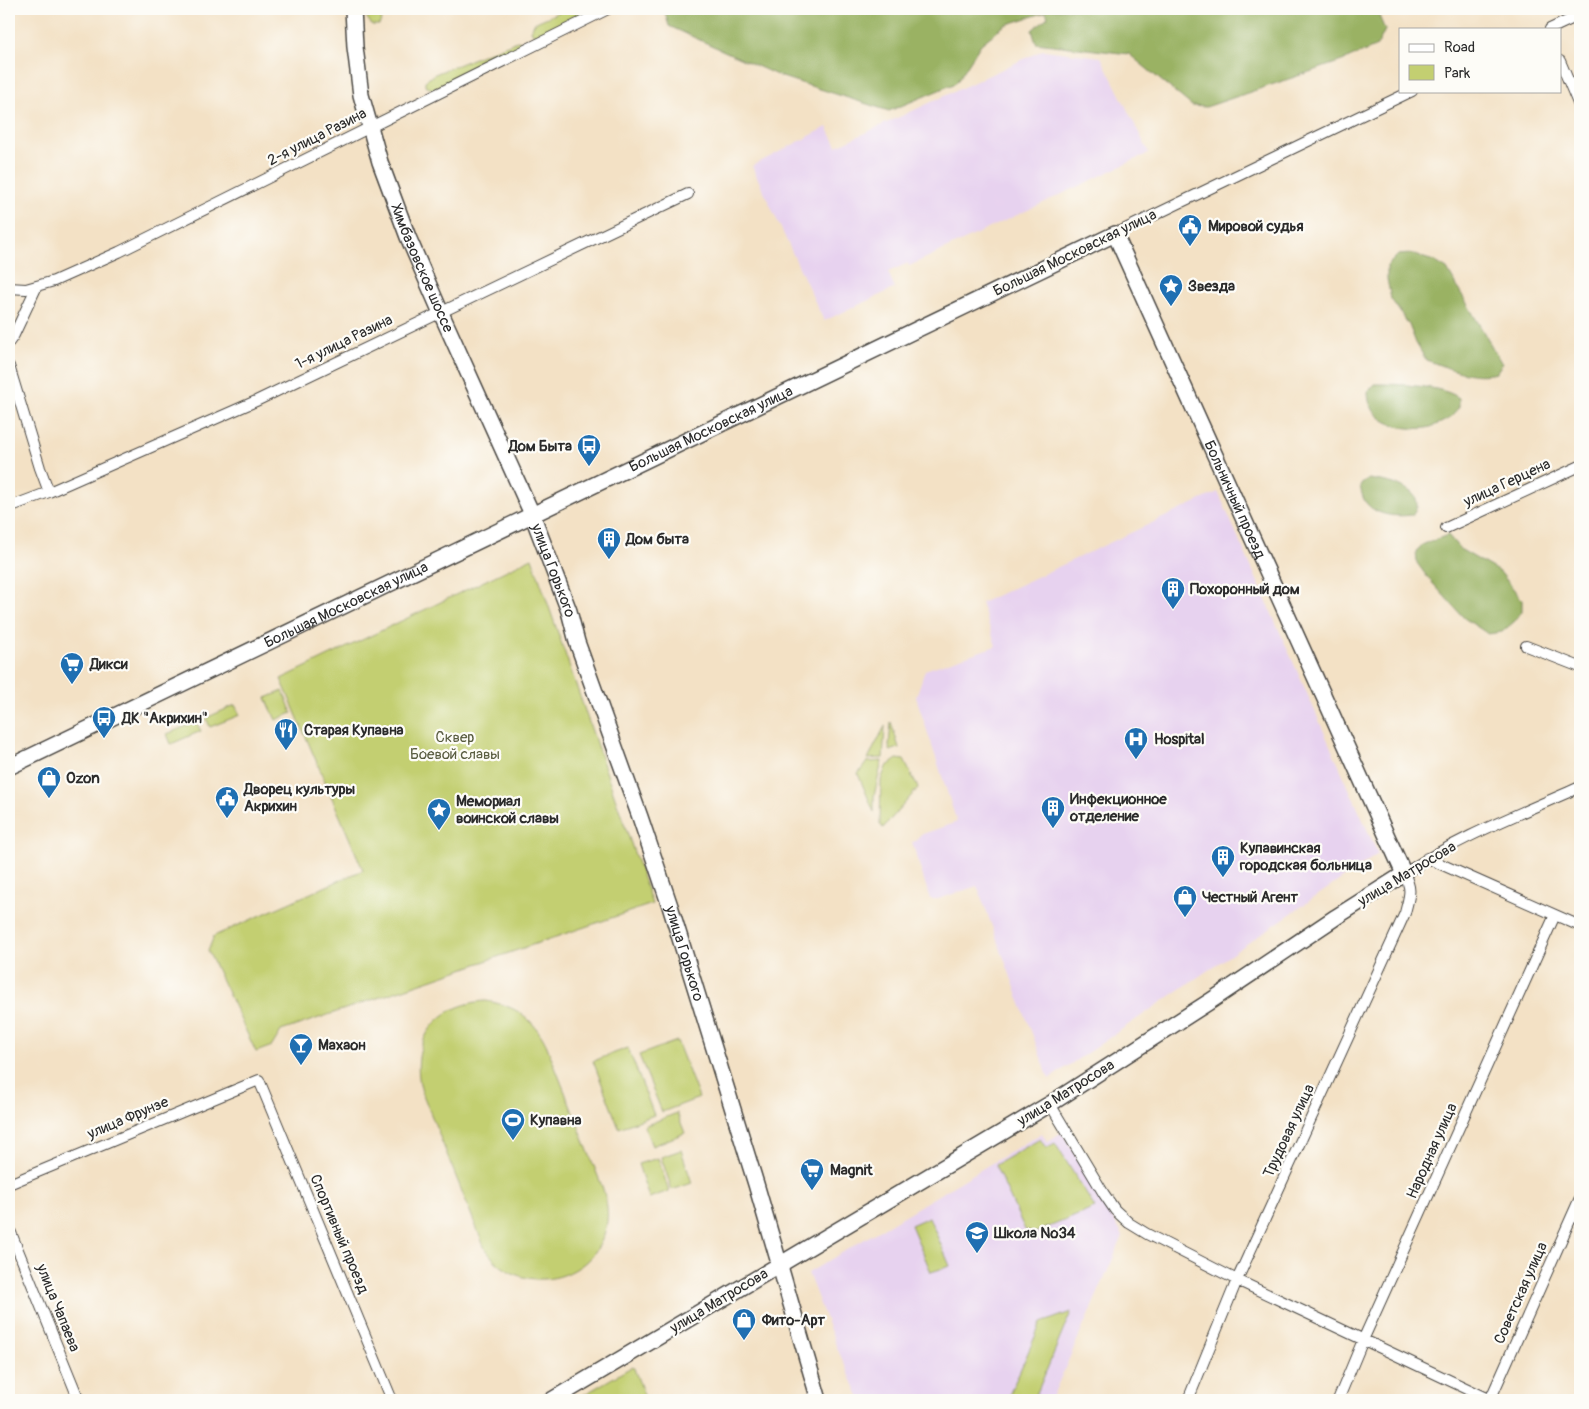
<svg xmlns="http://www.w3.org/2000/svg" width="1589" height="1409" font-family="Pangolin,sans-serif">
<rect width="100%" height="100%" fill="#fdfcf7"/>
<filter id="ink" filterUnits="userSpaceOnUse"><feTurbulence type="fractalNoise" baseFrequency=".02" numOctaves="2"/><feDisplacementMap in="SourceGraphic" scale="10" xChannelSelector="R" yChannelSelector="G"/><feConvolveMatrix kernelMatrix="1 2 1 2 8 2 1 2 1" color-interpolation-filters="sRGB"/></filter>
<filter id="wash" filterUnits="userSpaceOnUse"><feTurbulence type="fractalNoise" baseFrequency=".0096" numOctaves="4" result="noise"/><feDisplacementMap in="SourceGraphic" scale="20" xChannelSelector="R" yChannelSelector="G"/><feGaussianBlur stdDeviation="1.12" result="paint"/><feColorMatrix in="noise" values="0 0 0 0 0 0 0 0 0 0 0 0 0 0 0 0 0 1.4 0 .05"/><feComposite in="paint" operator="in"/></filter>
<g filter="url(#wash)">
<rect width="100%" height="100%" fill="#f3e1c5"/>
<!-- built -->
<path fill="#e7d2ef" d="M 1043,50 L 1101,57 L 1149,153 L 909,266 L 908,263 L 888,272 L 895,288 L 824,321 L 752,166 L 827,127 L 837,146 Z
M 1218,492 L 1378,854 L 1049,1079 L 977,886 L 938,899 L 930,899 L 912,842 L 916,841 L 920,835 L 957,822 L 916,697 L 925,670 L 996,646 L 981,603 Z
M 1062,1132 L 1123,1236 L 1051,1400 L 861,1400 L 837,1348 L 808,1273 L 1042,1133 L 1047,1142 Z"/>
<!-- green -->
<path fill="#c3cf71" stroke="#777d4e" d="M 367,9 L 382,9 L 382,19 L 379,25 L 372,25 L 367,18 Z
M 566,9 L 587,9 L 587,13 L 541,35 L 534,35 L 531,31 L 534,23 Z
M 517,41 L 522,42 L 522,47 L 441,88 L 432,89 L 425,86 L 425,81 L 435,74 Z
M 532,558 L 652,904 L 281,1031 L 272,1046 L 256,1052 L 208,951 L 214,936 L 363,870 L 281,679 Z
M 283,691 L 292,713 L 276,720 L 266,698 Z
M 235,705 L 240,715 L 210,727 L 206,718 Z
M 196,722 L 201,731 L 171,744 L 167,734 Z
M 891,722 L 899,748 L 890,751 L 889,746 Z
M 885,726 L 883,758 L 868,759 Z
M 897,759 L 904,760 L 918,788 L 883,828 L 880,824 L 881,780 L 886,767 Z
M 882,761 L 874,796 L 874,812 L 858,774 L 867,762 Z
M 486,1001 C 516,1006 532,1017 546,1044 L 603,1189 C 607,1202 609,1214 606,1227 C 597,1272 542,1294 504,1268 C 496,1263 491,1256 485,1249 L 422,1092 C 408,1044 435,1004 486,1001 Z
M 677,1041 L 699,1098 L 662,1112 L 639,1055 Z
M 628,1048 L 654,1115 L 619,1128 L 593,1061 Z
M 677,1113 L 685,1133 L 652,1146 L 644,1126 Z
M 1040,1139 L 1046,1148 L 1055,1143 L 1095,1208 L 1034,1233 L 1025,1230 L 995,1165 Z
M 681,1150 L 692,1183 L 672,1190 L 661,1157 Z
M 658,1158 L 669,1191 L 649,1198 L 638,1164 Z
M 929,1217 L 950,1266 L 931,1272 L 911,1225 Z
M 1071,1312 L 1034,1400 L 1007,1400 L 1041,1323 Z
M 633,1366 L 646,1400 L 575,1400 Z"/>
<!-- forest -->
<path fill="#9ab263" stroke="#626e47" d="M 664,9 L 1376,9 L 1385,30 L 1377,46 L 1342,61 L 1206,107 L 1192,106 L 1129,54 L 1036,43 L 1032,30 L 1048,17 L 1046,12 L 1005,25 L 981,44 L 956,83 L 889,111 L 779,76 L 669,26 Z
M 1411,254 L 1434,261 L 1447,269 L 1502,364 L 1496,373 C 1471,379 1449,368 1426,360 L 1416,343 L 1409,325 L 1391,299 L 1387,279 L 1387,266 L 1398,255 Z
M 1375,384 C 1396,384 1442,385 1459,398 L 1459,407 C 1457,410 1454,414 1451,417 C 1446,421 1433,427 1426,428 C 1400,431 1367,421 1368,391 Z
M 1369,479 C 1382,481 1411,485 1416,499 C 1417,502 1417,505 1417,507 L 1412,515 C 1396,517 1378,516 1367,504 C 1363,500 1361,491 1360,485 Z
M 1448,535 L 1460,549 L 1501,573 L 1522,600 L 1522,611 L 1515,621 L 1502,632 L 1488,634 L 1464,618 L 1428,578 L 1417,563 L 1416,551 L 1424,544 Z"/>
</g>
<g filter="url(#ink)">
<g fill="none" stroke-linecap="round" stroke-linejoin="round">
<!-- street casing -->
<g stroke="#494642" stroke-width="12">
<path id="street" d="M 1550,29 L 1580,15
M 1560,61 L 1580,108
M 1115,234 L 1412,91
M 9,288 L 26,289 L 54,281 L 119,252 L 608,9
M 9,342 L 14,335 L 37,286
M 9,366 L 40,468 L 49,492
M 9,507 L 49,492 L 256,401 L 688,194
M 1446,528 L 1580,466
M 1526,646 L 1580,667
M 1427,858 L 1580,926
M 1050,1104 L 1104,1194 L 1115,1210 L 1129,1223 L 1147,1234 L 1237,1280 L 1491,1400
M 9,1184 L 259,1080 L 392,1400
M 9,1228 L 79,1400
M 1188,1400 L 1237,1280 L 1405,913 C 1409,896 1413,890 1404,874 C 1458,837 1520,814 1580,787
M 1338,1400 L 1363,1340 L 1555,915
M 1490,1400 L 1580,1198"/>
</g>
<!-- secondary casing -->
<g stroke="#494642" stroke-width="18">
<g id="secondary">
<path id="s1" d="M 353,9 L 355,47 L 361,95 L 380,162 L 408,237 L 441,313 L 532,514 L 569,611 L 577,642 L 640,817 L 670,906 L 756,1184 L 819,1400"/>
<path id="s2" d="M 9,767 L 1115,234 L 1404,874 L 1336,917 L 1212,1000 L 1050,1104 L 552,1400"/>
</g>
</g>
<!-- street -->
<use href="#street" stroke="#fff" stroke-width="10"/>
<!-- secondary -->
<use href="#secondary" stroke="#fff" stroke-width="15"/>
</g>
</g>
<!-- icons -->
<defs>
<g id="civic-pin" transform="scale(1.25)"><path d="M0 17L-7.5 6A9.5 9.5 0 1 1 7.5 6Z" fill="#1f6fb2" stroke="#fdfcf7"/><path d="M-.6-6.5H3V-4.5H.6V-3L4-1V1h2V6H-6V1h2V-1L-.6-3ZM-1.2 2.5V6h2.4V2.5Z" fill="#fff"/></g>
<g id="sight-pin" transform="scale(1.25)"><path d="M0 17L-7.5 6A9.5 9.5 0 1 1 7.5 6Z" fill="#1f6fb2" stroke="#fdfcf7"/><path d="M0-6L1.8-2.2L6-1.7L2.9 1.2L3.7 5.4L0 3.3L-3.7 5.4L-2.9 1.2L-6-1.7L-1.8-2.2Z" fill="#fff"/></g>
<g id="bus-pin" transform="scale(1.25)"><path d="M0 17L-7.5 6A9.5 9.5 0 1 1 7.5 6Z" fill="#1f6fb2" stroke="#fdfcf7"/><path d="M-5-6H5V4H4V6H2V4H-2V6H-4V4H-5ZM-3.5-4V0h7V-4ZM-3.5 1.2v1.5H-2V1.2ZM2 1.2v1.5H3.5V1.2Z" fill="#fff"/></g>
<g id="building-pin" transform="scale(1.25)"><path d="M0 17L-7.5 6A9.5 9.5 0 1 1 7.5 6Z" fill="#1f6fb2" stroke="#fdfcf7"/><path d="M-4-6H4V6H1V3H-1V6H-4ZM-2.5-4.3h1.7v1.8h-1.7ZM.8-4.3h1.7v1.8H.8ZM-2.5-1h1.7V.8h-1.7ZM.8-1h1.7V.8H.8Z" fill="#fff"/></g>
<g id="supermarket-pin" transform="scale(1.25)"><path d="M0 17L-7.5 6A9.5 9.5 0 1 1 7.5 6Z" fill="#1f6fb2" stroke="#fdfcf7"/><path d="M-6-5.5h2.5l.6 2H6L4.5 2H-2.5L-4.4-4H-6ZM-1.5 3.2a1.3 1.3 0 1 0 .1 0ZM3 3.2a1.3 1.3 0 1 0 .1 0Z" fill="#fff"/></g>
<g id="restaurant-pin" transform="scale(1.25)"><path d="M0 17L-7.5 6A9.5 9.5 0 1 1 7.5 6Z" fill="#1f6fb2" stroke="#fdfcf7"/><path d="M-5-6h1v4h1v-4h1v4h1v-4h1v5L-1.5 .5V6h-2V.5L-5-1ZM5-6V6H3V1.5H1.5Q1.5-4 5-6Z" fill="#fff"/></g>
<g id="hospital-pin" transform="scale(1.25)"><path d="M0 17L-7.5 6A9.5 9.5 0 1 1 7.5 6Z" fill="#1f6fb2" stroke="#fdfcf7"/><path d="M-5-5h3v3.5h4V-5h3V5h-3V1.5h-4V5h-3Z" fill="#fff"/></g>
<g id="shop-pin" transform="scale(1.25)"><path d="M0 17L-7.5 6A9.5 9.5 0 1 1 7.5 6Z" fill="#1f6fb2" stroke="#fdfcf7"/><path d="M-5-2.5h2.3a2.7 3.5 0 0 1 5.4 0H5L5.5 6h-11ZM-1.5-2.5h3a1.5 2.3 0 0 0-3 0Z" fill="#fff"/></g>
<g id="bar-pin" transform="scale(1.25)"><path d="M0 17L-7.5 6A9.5 9.5 0 1 1 7.5 6Z" fill="#1f6fb2" stroke="#fdfcf7"/><path d="M-6-5H6L.8 .8V4.5H3.5V6h-7V4.5H-.8V.8Z" fill="#fff"/></g>
<g id="stadium-pin" transform="scale(1.25)"><path d="M0 17L-7.5 6A9.5 9.5 0 1 1 7.5 6Z" fill="#1f6fb2" stroke="#fdfcf7"/><path d="M0-5a6.5 5 0 1 0 0 10a6.5 5 0 1 0 0-10ZM-3.5-1.8h7v3.6h-7Z" fill="#fff"/></g>
<g id="school-pin" transform="scale(1.25)"><path d="M0 17L-7.5 6A9.5 9.5 0 1 1 7.5 6Z" fill="#1f6fb2" stroke="#fdfcf7"/><path d="M0-5L7-2L0 1L-7-2ZM-4 1L0 2.5L4 1V4Q0 6-4 4Z" fill="#fff"/></g>
</defs>
<g fill-rule="evenodd">
<use href="#civic-pin" x="1190" y="226"/>
<use href="#sight-pin" x="1171" y="286"/>
<use href="#bus-pin" x="589" y="446"/>
<use href="#building-pin" x="609" y="539"/>
<use href="#building-pin" x="1173" y="589"/>
<use href="#supermarket-pin" x="72" y="664"/>
<use href="#bus-pin" x="104" y="718"/>
<use href="#restaurant-pin" x="286" y="730"/>
<use href="#hospital-pin" x="1136" y="739"/>
<use href="#shop-pin" x="49" y="778"/>
<use href="#civic-pin" x="227" y="798"/>
<use href="#building-pin" x="1053" y="808"/>
<use href="#sight-pin" x="439" y="810"/>
<use href="#building-pin" x="1223" y="857"/>
<use href="#shop-pin" x="1185" y="897"/>
<use href="#bar-pin" x="301" y="1045"/>
<use href="#stadium-pin" x="513" y="1120"/>
<use href="#supermarket-pin" x="812" y="1170"/>
<use href="#school-pin" x="977" y="1233"/>
<use href="#shop-pin" x="744" y="1320"/>
</g>
<g text-anchor="middle" dominant-baseline="central" stroke-width="4.5" stroke-linejoin="round" paint-order="stroke">
<!-- street labels -->
<g font-size="15" fill="#2b2b2b" stroke="#fdfcf7">
<text transform="translate(317 137) rotate(-27)">2-я улица Разина</text>
<text transform="translate(1075 253) rotate(-26)">Большая Московская улица</text>
<text stroke="none"><textPath href="#s1" startOffset="270">Химбазовское шоссе</textPath></text>
<text transform="translate(344 342) rotate(-26)">1-я улица Разина</text>
<text stroke="none"><textPath href="#s2" startOffset="779">Большая Московская улица</textPath></text>
<text transform="translate(1507 483) rotate(-25)">улица Герцена</text>
<text stroke="none"><textPath href="#s2" startOffset="1519">Больничный проезд</textPath></text>
<text stroke="none"><textPath href="#s1" startOffset="600">улица Горького</textPath></text>
<text stroke="none"><textPath href="#s2" startOffset="374">Большая Московская улица</textPath></text>
<text transform="translate(1407 874) rotate(-31)">улица Матросова</text>
<text stroke="none"><textPath href="#s1" startOffset="1005">улица Горького</textPath></text>
<text transform="translate(1066 1093) rotate(-32)">улица Матросова</text>
<text transform="translate(128 1118) rotate(-23)">улица Фрунзе</text>
<text transform="translate(1289 1131) rotate(-65)">Трудовая улица</text>
<text transform="translate(1432 1151) rotate(-66)">Народная улица</text>
<text transform="translate(339 1234) rotate(67)">Спортивный проезд</text>
<text transform="translate(1521 1293) rotate(-66)">Советская улица</text>
<text transform="translate(719 1301) rotate(-31)">улица Матросова</text>
<text transform="translate(58 1308) rotate(68)">улица Чапаева</text>
</g>
<!-- poi labels -->
<g font-size="15" font-weight="bold" fill="#2b2b2b" stroke="#fdfcf7" text-anchor="start">
<text x="1208" y="226">Мировой судья</text>
<text x="1188" y="286">Звезда</text>
<text x="572" y="446" text-anchor="end">Дом Быта</text>
<text x="626" y="539">Дом быта</text>
<text x="1190" y="589">Похоронный дом</text>
<text x="90" y="664">Дикси</text>
<text x="122" y="718">ДК "Акрихин"</text>
<text x="304" y="730">Старая Купавна</text>
<text x="1154" y="739">Hospital</text>
<text x="66" y="778">Ozon</text>
<text x="244" y="789">Дворец культуры<tspan x="244" dy="17">Акрихин</tspan></text>
<text x="1070" y="799">Инфекционное<tspan x="1070" dy="17">отделение</tspan></text>
<text x="456" y="801">Мемориал<tspan x="456" dy="17">воинской славы</tspan></text>
<text x="1240" y="848">Купавинская<tspan x="1240" dy="17">городская больница</tspan></text>
<text x="1202" y="897">Честный Агент</text>
<text x="318" y="1045">Махаон</text>
<text x="530" y="1120">Купавна</text>
<text x="830" y="1170">Magnit</text>
<text x="994" y="1233">Школа №34</text>
<text x="762" y="1320">Фито-Арт</text>
</g>
<!-- park labels -->
<g font-size="15" fill="#595c40" stroke="#fdfcf7">
<text x="455" y="737">Сквер<tspan x="455" dy="17">Боевой славы</tspan></text>
</g>
</g>
<!-- margin -->
<rect width="1589" height="1409" fill="none" stroke="#fdfcf7" stroke-width="30"/>
<!-- legend -->
<rect x="1399" y="28" width="162" height="65" fill="#fdfcf7" stroke="#a9a8a5"/>
<rect x="1409" y="44" width="25" height="8" fill="#ffffff" stroke="#a9a8a5"/>
<text x="1444" y="52" font-size="15" fill="#2b2b2b">Road</text>
<rect x="1409" y="65" width="25" height="15" fill="#c3cf71" stroke="#a9a8a5"/>
<text x="1444" y="78" font-size="15" fill="#2b2b2b">Park</text>
</svg>
